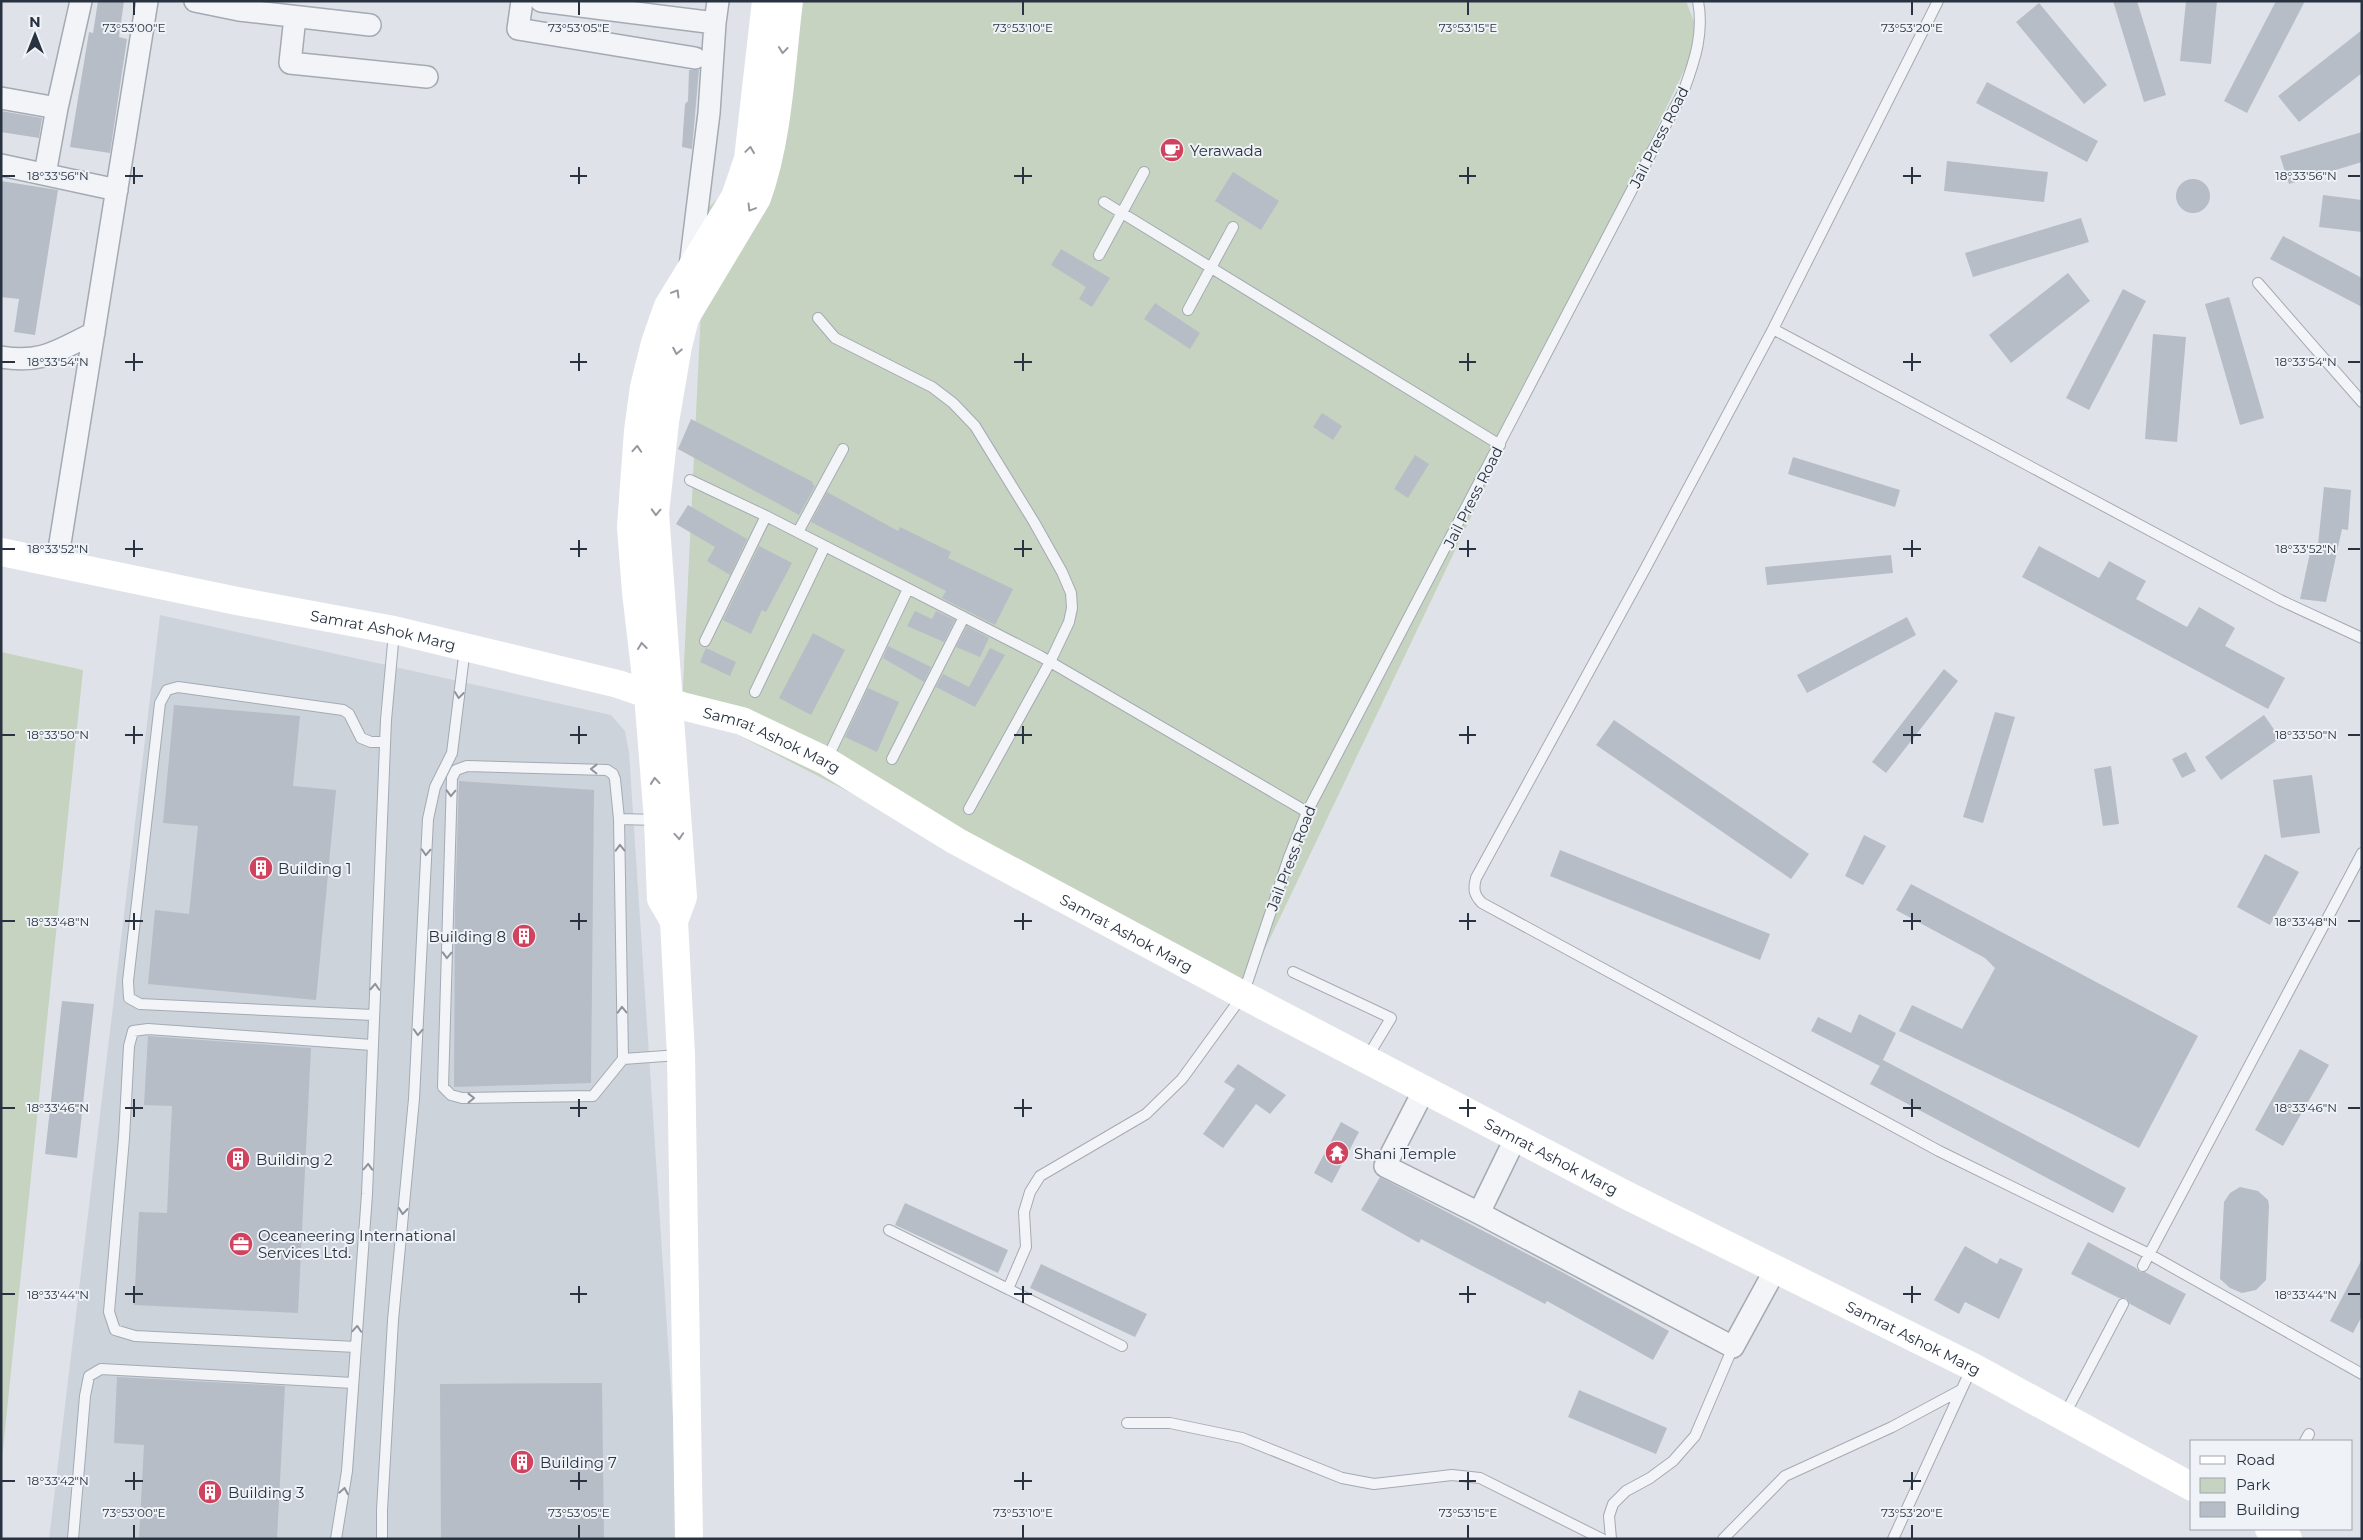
<svg xmlns="http://www.w3.org/2000/svg" width="2363" height="1540" font-family="Montserrat,sans-serif">
<rect width="100%" height="100%" fill="#dfe3e9"/>
<!-- built -->
<path fill="#cdd3db" d="M 160,615 L 611,715 L 625,731 L 629,752 L 681,1539 L 49,1539 Z"/>
<!-- green -->
<path fill="#c6d3c0" d="M 791,1 L 1686,1 L 1700,37 L 1243,995 L 682,706 L 705,226 L 708,208 L 728,189 Z
M 1,652 L 83,670 L 1,1469 Z"/>
<!-- building -->
<path fill="#b6bdc6" d="M 98,1 L 124,1 L 119,37 L 127,39 L 110,153 L 70,147 L 89,32 L 93,33 Z
M 2113,1 L 2137,1 L 2166,95 L 2144,102 Z
M 2186,1 L 2217,1 L 2211,64 L 2180,61 Z
M 2276,1 L 2305,1 L 2247,113 L 2224,101 Z
M 2039,3 L 2107,85 L 2084,104 L 2016,22 Z
M 2362,30 L 2362,73 L 2299,122 L 2278,96 Z
M 689,70 L 699,70 L 692,149 L 682,147 L 685,104 L 688,101 Z
M 1987,82 L 2098,141 L 2087,162 L 1976,103 Z
M 1,111 L 42,118 L 39,138 L 1,132 Z
M 2362,132 L 2362,162 L 2289,184 L 2280,156 Z
M 1947,161 L 2048,172 L 2044,202 L 1944,191 Z
M 1233,172 L 1279,201 L 1261,230 L 1215,201 Z
M2176 196a17 17 0 1 1 34 0a17 17 0 1 1-34 0Z
M 1,181 L 58,190 L 35,335 L 14,332 L 19,299 L 1,297 Z
M 2323,195 L 2362,200 L 2362,232 L 2319,227 Z
M 2081,218 L 2089,242 L 1973,277 L 1965,253 Z
M 2283,236 L 2362,278 L 2362,307 L 2270,259 Z
M 1061,249 L 1110,278 L 1092,307 L 1079,299 L 1086,287 L 1051,265 Z
M 2068,273 L 2090,301 L 2011,363 L 1989,335 Z
M 2123,289 L 2146,301 L 2089,410 L 2066,398 Z
M 2229,297 L 2264,418 L 2240,425 L 2205,304 Z
M 1155,303 L 1200,333 L 1190,349 L 1144,319 Z
M 2153,334 L 2186,337 L 2177,442 L 2145,439 Z
M 1322,413 L 1342,426 L 1333,440 L 1313,427 Z
M 691,419 L 813,482 L 812,484 L 815,486 L 799,515 L 678,449 Z
M 1415,455 L 1429,464 L 1408,498 L 1394,489 Z
M 1793,457 L 1900,490 L 1895,507 L 1788,474 Z
M 2324,487 L 2351,490 L 2348,530 L 2342,529 L 2326,602 L 2300,599 L 2310,553 L 2317,554 Z
M 827,492 L 898,531 L 900,527 L 951,552 L 948,558 L 1013,589 L 995,625 L 942,598 L 946,591 L 811,522 Z
M 688,505 L 747,539 L 730,575 L 707,561 L 715,547 L 676,524 Z
M 759,546 L 792,563 L 766,612 L 762,610 L 751,634 L 723,620 Z
M 2039,546 L 2099,578 L 2109,561 L 2146,581 L 2136,599 L 2187,627 L 2199,607 L 2235,628 L 2225,646 L 2285,678 L 2268,709 L 2022,577 Z
M 1891,555 L 1893,573 L 1767,585 L 1765,567 Z
M 915,611 L 932,619 L 936,611 L 955,620 L 944,642 L 907,626 Z
M 1907,617 L 1916,635 L 1807,693 L 1797,675 Z
M 967,626 L 989,638 L 980,657 L 956,647 Z
M 813,633 L 845,650 L 811,715 L 779,698 Z
M 888,646 L 931,667 L 924,682 L 883,658 Z
M 706,648 L 736,662 L 730,676 L 700,662 Z
M 990,648 L 1005,655 L 975,707 L 936,687 L 943,674 L 969,687 Z
M 1944,669 L 1958,681 L 1886,773 L 1872,762 Z
M 868,688 L 899,702 L 877,752 L 845,737 Z
M 174,705 L 300,716 L 293,786 L 336,790 L 316,1000 L 148,984 L 155,910 L 189,914 L 198,826 L 163,823 Z
M 1995,712 L 2015,717 L 1983,823 L 1963,817 Z
M 2264,715 L 2280,738 L 2221,780 L 2205,757 Z
M 1614,720 L 1809,854 L 1791,879 L 1596,745 Z
M 2186,752 L 2196,771 L 2182,778 L 2172,759 Z
M 2111,766 L 2119,824 L 2103,826 L 2094,769 Z
M 2312,775 L 2320,833 L 2281,838 L 2273,780 Z
M 459,781 L 594,790 L 591,1083 L 454,1087 L 455,908 Z
M 1864,835 L 1886,846 L 1863,885 L 1845,876 Z
M 1560,850 L 1770,934 L 1760,960 L 1550,876 Z
M 2265,854 L 2299,872 L 2270,925 L 2237,907 Z
M 1911,884 L 2198,1036 L 2139,1148 L 2066,1111 L 1899,1031 L 1912,1005 L 1962,1029 L 1995,968 L 1985,958 L 1896,910 Z
M 62,1001 L 94,1004 L 77,1158 L 45,1154 Z
M 1859,1014 L 1896,1033 L 1880,1066 L 1811,1031 L 1818,1017 L 1851,1033 Z
M 148,1036 L 311,1048 L 298,1313 L 134,1305 L 139,1212 L 167,1213 L 172,1106 L 144,1105 Z
M 2300,1049 L 2329,1065 L 2283,1146 L 2255,1130 Z
M 1883,1060 L 2126,1188 L 2113,1213 L 1870,1084 Z
M 1238,1064 L 1286,1095 L 1270,1114 L 1256,1104 L 1223,1148 L 1203,1134 L 1235,1089 L 1224,1082 Z
M 1341,1122 L 1359,1132 L 1332,1183 L 1314,1173 Z
M 1380,1177 L 1562,1272 L 1669,1331 L 1653,1360 L 1547,1301 L 1545,1304 L 1421,1239 L 1419,1243 L 1361,1210 Z
M 2240,1187 L 2258,1191 L 2268,1200 L 2269,1206 L 2266,1280 L 2256,1290 L 2242,1293 L 2230,1288 L 2220,1279 L 2224,1202 L 2230,1193 Z
M 905,1203 L 1008,1250 L 998,1273 L 895,1225 Z
M 2088,1242 L 2136,1268 L 2140,1272 L 2145,1272 L 2186,1294 L 2170,1325 L 2130,1304 L 2126,1298 L 2119,1298 L 2071,1274 Z
M 1965,1246 L 1997,1264 L 2000,1258 L 2023,1269 L 1999,1319 L 1965,1302 L 1959,1314 L 1934,1300 Z
M 2362,1259 L 2362,1316 L 2353,1333 L 2330,1321 Z
M 1041,1264 L 1147,1314 L 1135,1337 L 1030,1288 Z
M 117,1377 L 285,1386 L 277,1539 L 139,1539 L 144,1445 L 114,1443 Z
M 602,1383 L 604,1539 L 441,1539 L 440,1384 Z
M 1579,1390 L 1667,1428 L 1656,1454 L 1568,1417 Z"/>
<g fill="none" stroke-linecap="round" stroke-linejoin="round">
<!-- lane casing -->
<g stroke="#a4aab3" stroke-width="12">
<path id="lane" d="M 1938,1 L 1773,329 L 1645,569 L 1476,878 C 1473,889 1474,895 1482,903 L 1939,1151 L 2149,1254 L 2362,1374
M 1104,202 L 1500,445
M 1099,255 L 1144,172
M 2258,283 L 2362,402
M 1188,310 L 1233,227
M 818,318 L 835,338 L 932,387 L 953,403 L 975,426 L 1034,522 L 1062,572 L 1071,593 L 1072,608 L 1069,622 L 1050,662 L 969,809
M 1773,329 L 2280,600 L 2362,638
M 690,480 L 766,516 L 1040,656 L 1307,812
M 798,532 L 843,449
M 705,641 L 766,516
M 755,692 L 825,546
M 827,759 L 908,589
M 892,759 L 964,617
M 619,819 L 615,779 L 613,774 L 607,770 L 467,766 L 456,770 L 452,778 L 443,1087 L 451,1095 L 462,1098 L 593,1096 L 623,1059 L 619,819 L 657,820
M 1293,972 L 1391,1018 L 1367,1058
M 373,1015 L 140,1004 L 129,998 L 128,981 L 160,703 L 167,690 L 178,687 L 343,710 L 349,714 L 361,738 L 371,742 L 385,742
M 623,1059 L 679,1055
M 889,1230 L 1008,1289
M 2143,1266 L 2362,853
M 1122,1346 L 1008,1289 L 1026,1247 L 1024,1212 L 1030,1192 L 1040,1176 L 1146,1114 L 1182,1079 L 1243,995 L 1289,857 L 1307,812 L 1684,90 C 1695,60 1704,33 1698,1
M 356,1347 L 135,1336 L 115,1330 L 109,1312 L 124,1138 L 129,1046 L 133,1031 L 148,1029 L 372,1045
M 2064,1416 L 2123,1304
M 1127,1423 L 1170,1423 L 1242,1438 L 1342,1478 L 1374,1484 L 1452,1475 L 1480,1478 L 1602,1539
M 2305,1441 L 2309,1434
M 73,1539 L 85,1396 L 89,1376 L 101,1369 L 353,1383
M 336,1539 L 347,1471 L 367,1194 L 386,720 L 394,632
M 382,1539 L 382,1510 L 393,1320 L 414,1099 L 428,819 L 435,787 L 452,753 L 465,648
M 1611,1539 L 1609,1516 L 1613,1504 L 1626,1491 L 1650,1478 L 1673,1461 L 1695,1436 L 1733,1347
M 1723,1539 L 1785,1476 L 1892,1427 L 1961,1390
M 1893,1539 L 1972,1367"/>
</g>
<!-- street casing -->
<g stroke="#a4aab3" stroke-width="24">
<path id="street" d="M 195,1 L 239,10 L 370,25
M 522,1 L 518,29 L 695,58
M 541,1 L 715,23
M 295,17 L 290,63 L 427,77
M 1,98 L 57,108
M 1,165 L 117,190
M 45,174 L 57,108 L 81,1
M 690,267 L 709,113 L 715,23 L 718,1
M 1,357 C 43,364 58,350 94,333
M 57,562 L 147,1
M 1424,1090 L 1385,1166 L 1479,1213 L 1733,1347 L 1775,1270
M 1479,1213 L 1516,1137"/>
</g>
<!-- lane -->
<use href="#lane" stroke="#f2f4f7" stroke-width="10"/>
<!-- street -->
<use href="#street" stroke="#f2f4f7" stroke-width="21"/>
<!-- secondary -->
<g stroke="#fff" stroke-width="28">
<path id="s1" d="M 1,552 L 237,601 L 394,630 L 618,684 L 682,706 L 742,721 L 826,761 L 956,841 L 1243,995 L 1626,1195 L 1973,1367 L 2192,1487"/>
<path d="M 674,921 L 661,899 L 658,820 L 648,694 L 636,592 L 631,527 L 638,431 L 644,387 L 655,343 L 668,306 L 735,197 L 748,159 L 766,1"/>
<path d="M 2269,1529 L 2288,1539"/>
<path d="M 689,1539 L 681,1055 L 674,921 L 683,897 L 655,513 L 665,422 L 678,346 L 685,318 L 757,198 C 779,137 781,65 789,1"/>
</g>
</g>
<!-- one-way arrows -->
<defs><path id="oneway-chevron" d="M-2-3.5L2.5 0L-2 3.5" fill="none" stroke-width="1.6" stroke-linecap="round" stroke-linejoin="round" transform="scale(1.25)"/></defs>
<g stroke="#9498a0">
<use href="#oneway-chevron" transform="translate(783 50) rotate(96)"/>
<use href="#oneway-chevron" transform="translate(750 150) rotate(-82)"/>
<use href="#oneway-chevron" transform="translate(751 208) rotate(121)"/>
<use href="#oneway-chevron" transform="translate(676 293) rotate(-59)"/>
<use href="#oneway-chevron" transform="translate(677 351) rotate(101)"/>
<use href="#oneway-chevron" transform="translate(637 449) rotate(-86)"/>
<use href="#oneway-chevron" transform="translate(656 512) rotate(92)"/>
<use href="#oneway-chevron" transform="translate(642 646) rotate(-97)"/>
<use href="#oneway-chevron" transform="translate(655 781) rotate(-95)"/>
<use href="#oneway-chevron" transform="translate(679 836) rotate(86)"/>
</g>
<g stroke="#8d939c">
<use href="#oneway-chevron" transform="translate(459 695) rotate(97)"/>
<use href="#oneway-chevron" transform="translate(594 769) rotate(-179)"/>
<use href="#oneway-chevron" transform="translate(451 793) rotate(92)"/>
<use href="#oneway-chevron" transform="translate(620 848) rotate(-91)"/>
<use href="#oneway-chevron" transform="translate(426 852) rotate(93)"/>
<use href="#oneway-chevron" transform="translate(447 955) rotate(92)"/>
<use href="#oneway-chevron" transform="translate(375 987) rotate(-87)"/>
<use href="#oneway-chevron" transform="translate(622 1010) rotate(-91)"/>
<use href="#oneway-chevron" transform="translate(418 1032) rotate(93)"/>
<use href="#oneway-chevron" transform="translate(471 1098) rotate(-1)"/>
<use href="#oneway-chevron" transform="translate(368 1167) rotate(-88)"/>
<use href="#oneway-chevron" transform="translate(403 1211) rotate(96)"/>
<use href="#oneway-chevron" transform="translate(357 1329) rotate(-86)"/>
<use href="#oneway-chevron" transform="translate(344 1491) rotate(-80)"/>
</g>
<!-- ticks -->
<path fill="none" stroke="#283240" stroke-width="2" d="M 134,2 L 134,15M 579,2 L 579,15M 1023,2 L 1023,15M 1468,2 L 1468,15M 1912,2 L 1912,15M 134,167 L 134,184M 579,167 L 579,184M 1023,167 L 1023,184M 1468,167 L 1468,184M 1912,167 L 1912,184M 2,176 L 15,176M 125,176 L 143,176M 570,176 L 587,176M 1014,176 L 1032,176M 1459,176 L 1476,176M 1903,176 L 1921,176M 2348,176 L 2360,176M 134,353 L 134,371M 579,353 L 579,371M 1023,353 L 1023,371M 1468,353 L 1468,371M 1912,353 L 1912,371M 2,362 L 15,362M 125,362 L 143,362M 570,362 L 587,362M 1014,362 L 1032,362M 1459,362 L 1476,362M 1903,362 L 1921,362M 2348,362 L 2360,362M 134,540 L 134,557M 579,540 L 579,557M 1023,540 L 1023,557M 1468,540 L 1468,557M 1912,540 L 1912,557M 2,549 L 15,549M 125,549 L 143,549M 570,549 L 587,549M 1014,549 L 1032,549M 1459,549 L 1476,549M 1903,549 L 1921,549M 2348,549 L 2360,549M 134,726 L 134,744M 579,726 L 579,744M 1023,726 L 1023,744M 1468,726 L 1468,744M 1912,726 L 1912,744M 2,735 L 15,735M 125,735 L 143,735M 570,735 L 587,735M 1014,735 L 1032,735M 1459,735 L 1476,735M 1903,735 L 1921,735M 2348,735 L 2360,735M 134,913 L 134,930M 579,913 L 579,930M 1023,913 L 1023,930M 1468,913 L 1468,930M 1912,913 L 1912,930M 2,921 L 15,921M 125,921 L 143,921M 570,921 L 587,921M 1014,921 L 1032,921M 1459,921 L 1476,921M 1903,921 L 1921,921M 2348,921 L 2360,921M 134,1099 L 134,1117M 579,1099 L 579,1117M 1023,1099 L 1023,1117M 1468,1099 L 1468,1117M 1912,1099 L 1912,1117M 2,1108 L 15,1108M 125,1108 L 143,1108M 570,1108 L 587,1108M 1014,1108 L 1032,1108M 1459,1108 L 1476,1108M 1903,1108 L 1921,1108M 2348,1108 L 2360,1108M 134,1286 L 134,1303M 579,1286 L 579,1303M 1023,1286 L 1023,1303M 1468,1286 L 1468,1303M 1912,1286 L 1912,1303M 2,1294 L 15,1294M 125,1294 L 143,1294M 570,1294 L 587,1294M 1014,1294 L 1032,1294M 1459,1294 L 1476,1294M 1903,1294 L 1921,1294M 2348,1294 L 2360,1294M 134,1472 L 134,1490M 579,1472 L 579,1490M 1023,1472 L 1023,1490M 1468,1472 L 1468,1490M 1912,1472 L 1912,1490M 2,1481 L 15,1481M 125,1481 L 143,1481M 570,1481 L 587,1481M 1014,1481 L 1032,1481M 1459,1481 L 1476,1481M 1903,1481 L 1921,1481M 134,1525 L 134,1538M 579,1525 L 579,1538M 1023,1525 L 1023,1538M 1468,1525 L 1468,1538M 1912,1525 L 1912,1538"/>
<!-- icons -->
<defs>
<g id="cafe-disc" transform="scale(1.25)"><circle r="9.5" fill="#d0425e" stroke="#eff2f6"/><path d="M-5.5-4.5H6V0H3Q3 3.5 0 3.5H-2.5Q-5.5 3.5-5.5 0ZM3-3.2v2h1.7v-2ZM-6 4.5H4V6H-6Z" fill="#fff"/></g>
<g id="building-disc" transform="scale(1.25)"><circle r="9.5" fill="#d0425e" stroke="#eff2f6"/><path d="M-4-6H4V6H1V3H-1V6H-4ZM-2.5-4.3h1.7v1.8h-1.7ZM.8-4.3h1.7v1.8H.8ZM-2.5-1h1.7V.8h-1.7ZM.8-1h1.7V.8H.8Z" fill="#fff"/></g>
<g id="temple-disc" transform="scale(1.25)"><circle r="9.5" fill="#d0425e" stroke="#eff2f6"/><path d="M0-6L5-2H3V0L6.5 2.5H4V6H1.5V3h-3V6H-4V2.5H-6.5L-3 0V-2H-5Z" fill="#fff"/></g>
<g id="office-disc" transform="scale(1.25)"><circle r="9.5" fill="#d0425e" stroke="#eff2f6"/><path d="M-6-3h4V-5.5h4V-3h4V5H-6ZM-1-4.5V-3h2v-1.5ZM-6 0V1H6V0Z" fill="#fff"/></g>
</defs>
<g fill-rule="evenodd">
<use href="#cafe-disc" x="1172" y="150"/>
<use href="#building-disc" x="261" y="868"/>
<use href="#building-disc" x="524" y="936"/>
<use href="#temple-disc" x="1337" y="1153"/>
<use href="#building-disc" x="238" y="1159"/>
<use href="#office-disc" x="241" y="1244"/>
<use href="#building-disc" x="522" y="1462"/>
<use href="#building-disc" x="210" y="1492"/>
</g>
<g text-anchor="middle" dominant-baseline="central" stroke-width="4" stroke-linejoin="round" paint-order="stroke">
<!-- street labels -->
<g font-size="15" fill="#283240" stroke="#eff2f6">
<text transform="translate(1659 137) rotate(-63)">Jail Press Road</text>
<text transform="translate(1473 497) rotate(-63)">Jail Press Road</text>
<text stroke="none"><textPath href="#s1" startOffset="390">Samrat Ashok Marg</textPath></text>
<text stroke="none"><textPath href="#s1" startOffset="795">Samrat Ashok Marg</textPath></text>
<text transform="translate(1291 858) rotate(-69)">Jail Press Road</text>
<text stroke="none"><textPath href="#s1" startOffset="1200">Samrat Ashok Marg</textPath></text>
<text stroke="none"><textPath href="#s1" startOffset="1680">Samrat Ashok Marg</textPath></text>
<text stroke="none"><textPath href="#s1" startOffset="2085">Samrat Ashok Marg</textPath></text>
</g>
<!-- poi labels -->
<g font-size="15" fill="#283240" stroke="#eff2f6" text-anchor="start">
<text x="1190" y="150">Yerawada</text>
<text x="278" y="868">Building 1</text>
<text x="506" y="936" text-anchor="end">Building 8</text>
<text x="1354" y="1153">Shani Temple</text>
<text x="256" y="1159">Building 2</text>
<text x="258" y="1235">Oceaneering International<tspan x="258" dy="17">Services Ltd.</tspan></text>
<text x="540" y="1462">Building 7</text>
<text x="228" y="1492">Building 3</text>
</g>
</g>
<g font-size="12" text-anchor="middle" fill="#283240" stroke="#eff2f6" stroke-width="4" stroke-linejoin="round" paint-order="stroke">
<text x="134" y="32">73°53'00"E</text>
<text x="579" y="32">73°53'05"E</text>
<text x="1023" y="32">73°53'10"E</text>
<text x="1468" y="32">73°53'15"E</text>
<text x="1912" y="32">73°53'20"E</text>
<text x="58" y="180">18°33'56"N</text>
<text x="2306" y="180">18°33'56"N</text>
<text x="58" y="366">18°33'54"N</text>
<text x="2306" y="366">18°33'54"N</text>
<text x="58" y="553">18°33'52"N</text>
<text x="2306" y="553">18°33'52"N</text>
<text x="58" y="739">18°33'50"N</text>
<text x="2306" y="739">18°33'50"N</text>
<text x="58" y="926">18°33'48"N</text>
<text x="2306" y="926">18°33'48"N</text>
<text x="58" y="1112">18°33'46"N</text>
<text x="2306" y="1112">18°33'46"N</text>
<text x="58" y="1299">18°33'44"N</text>
<text x="2306" y="1299">18°33'44"N</text>
<text x="58" y="1485">18°33'42"N</text>
<text x="134" y="1517">73°53'00"E</text>
<text x="579" y="1517">73°53'05"E</text>
<text x="1023" y="1517">73°53'10"E</text>
<text x="1468" y="1517">73°53'15"E</text>
<text x="1912" y="1517">73°53'20"E</text>
</g>
<!-- border -->
<rect width="2363" height="1540" fill="none" stroke="#283240" stroke-width="5"/>
<!-- legend -->
<rect x="2190" y="1440" width="162" height="90" fill="#eff2f6" stroke="#9fa5ad"/>
<rect x="2200" y="1456" width="25" height="8" fill="#ffffff" stroke="#9fa5ad"/>
<text x="2236" y="1465" font-size="15" fill="#283240">Road</text>
<rect x="2200" y="1478" width="25" height="15" fill="#c6d3c0" stroke="#9fa5ad"/>
<text x="2236" y="1490" font-size="15" fill="#283240">Park</text>
<rect x="2200" y="1502" width="25" height="15" fill="#b6bdc6" stroke="#9fa5ad"/>
<text x="2236" y="1515" font-size="15" fill="#283240">Building</text>
<!-- north arrow -->
<g transform="translate(35 35)" stroke="#eff2f6" stroke-width="4" paint-order="stroke">
<path d="M0-4L9 19L0 12L-9 19Z" fill="#283240"/>
<text y="-8" font-size="14" font-weight="bold" text-anchor="middle" fill="#283240">N</text>
</g>
</svg>
